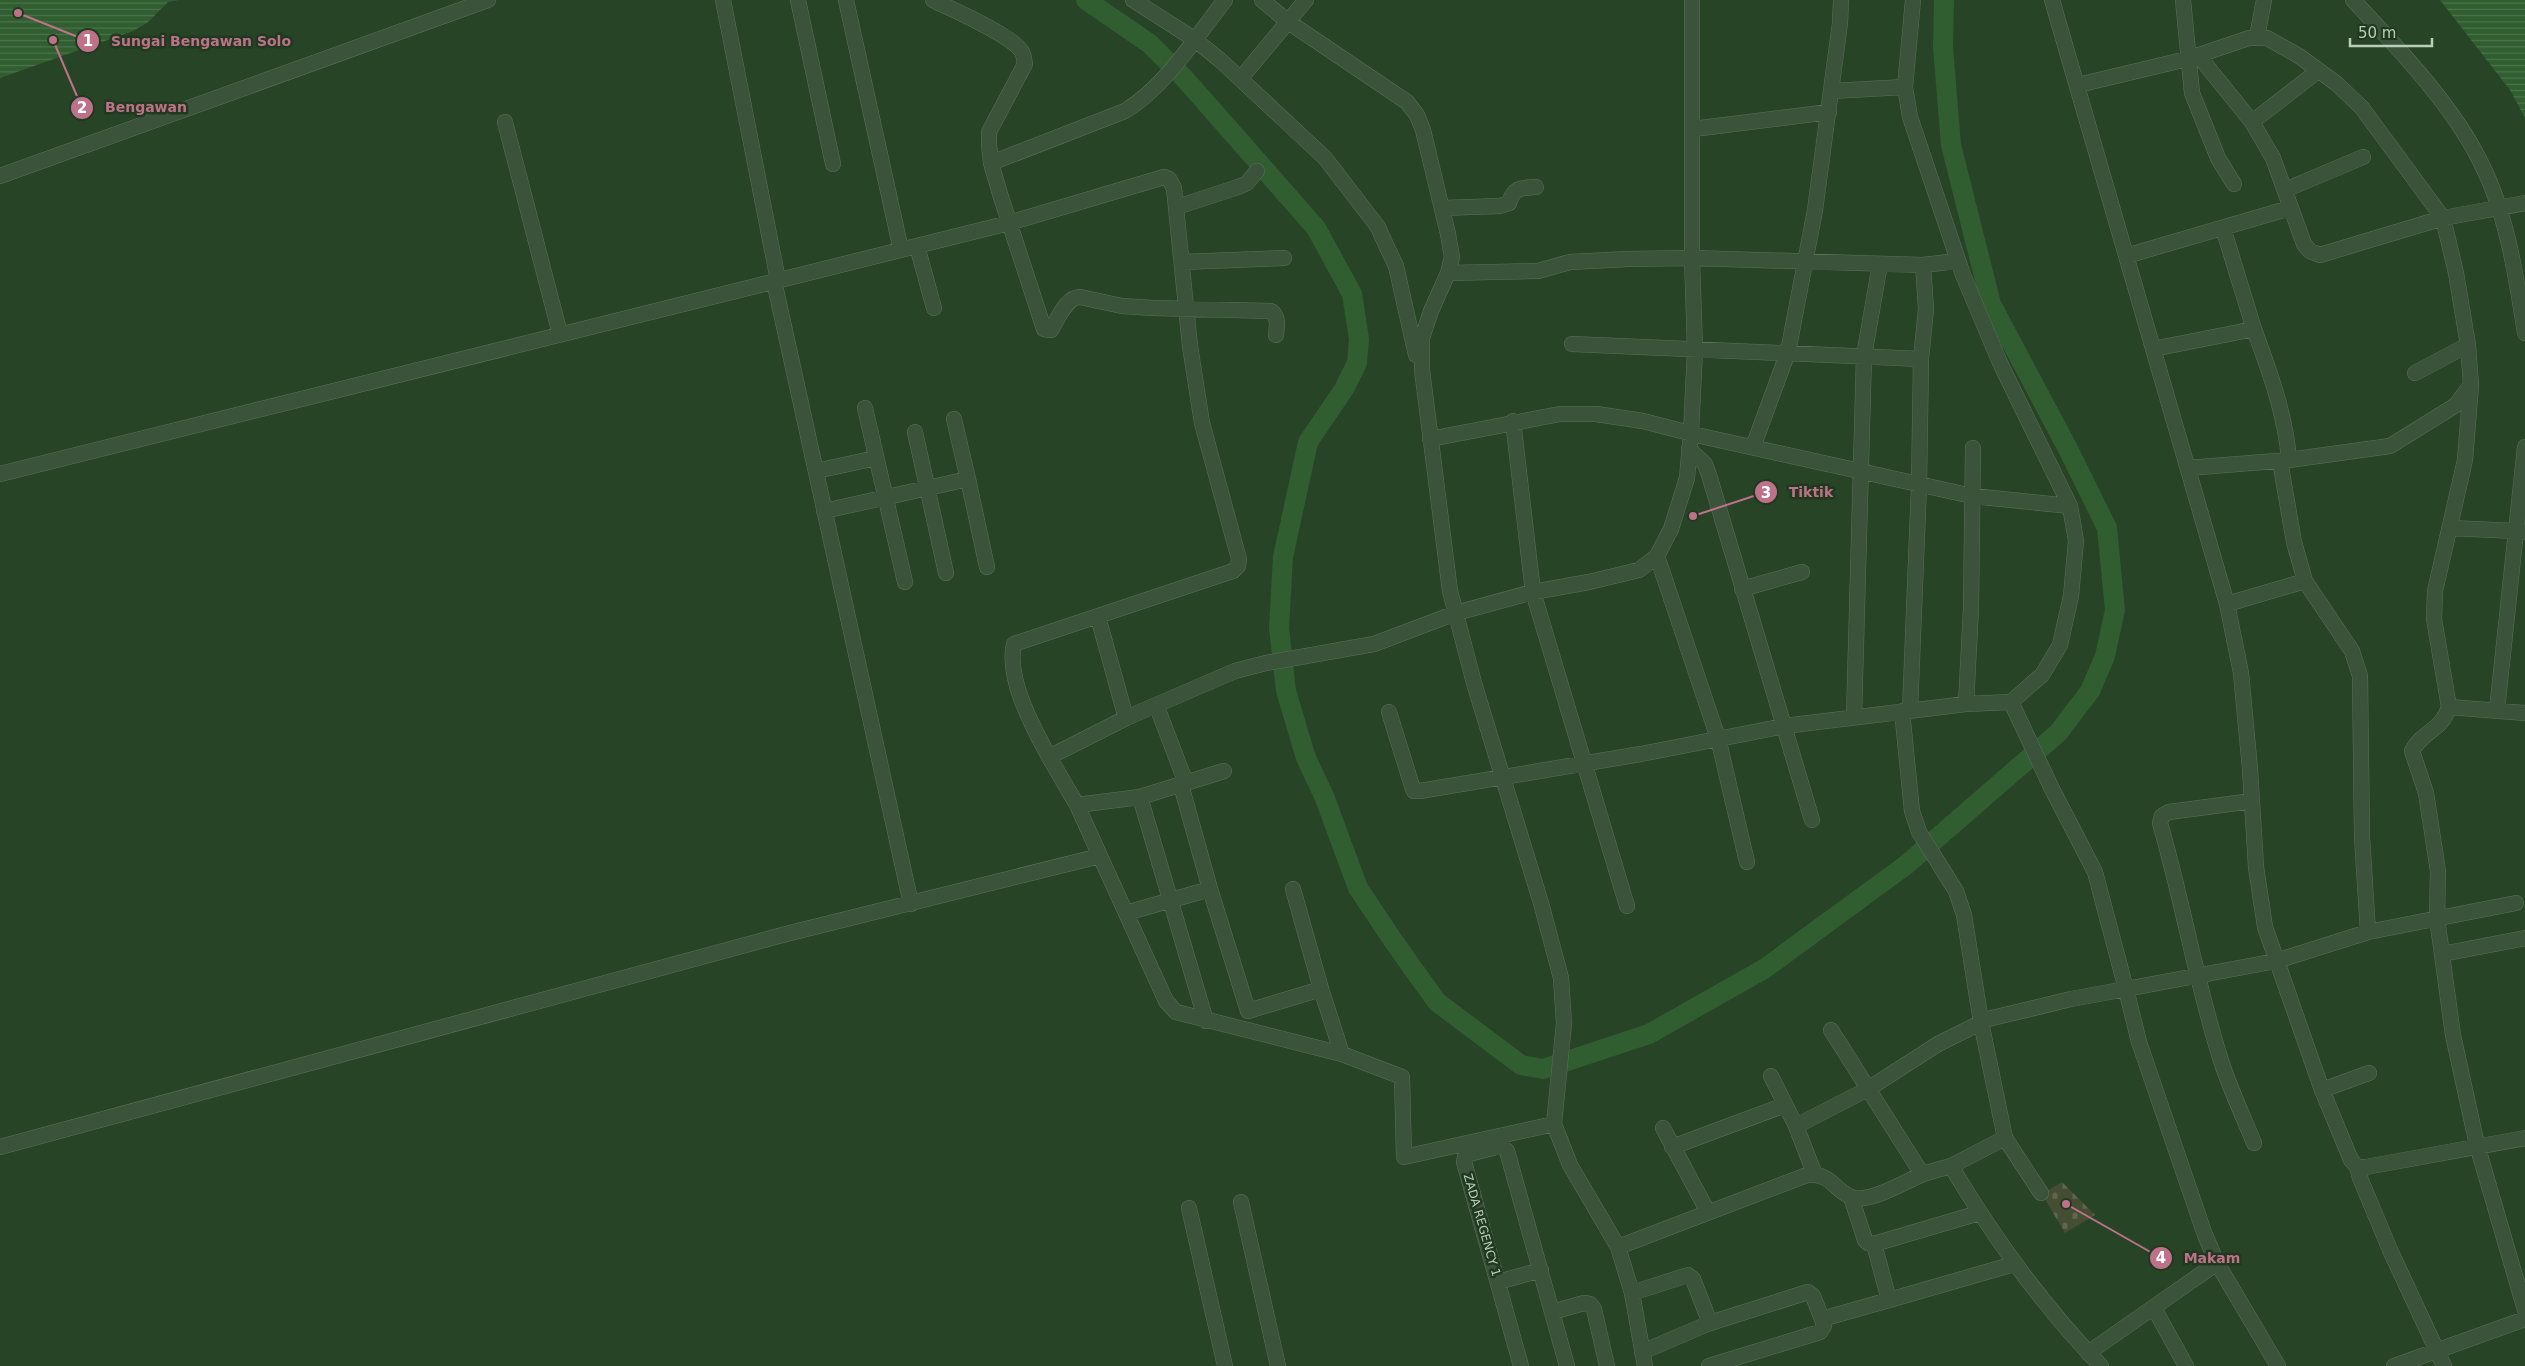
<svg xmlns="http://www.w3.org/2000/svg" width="2525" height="1366" font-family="'DejaVu Sans',sans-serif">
<defs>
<pattern id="cemetery-stones" width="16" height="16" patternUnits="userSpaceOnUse" patternTransform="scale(1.25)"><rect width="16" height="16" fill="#454e33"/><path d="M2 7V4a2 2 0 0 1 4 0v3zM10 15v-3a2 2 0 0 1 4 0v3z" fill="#5e664e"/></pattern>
<pattern id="water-rules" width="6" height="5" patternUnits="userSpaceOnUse" patternTransform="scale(1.25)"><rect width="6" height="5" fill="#305e30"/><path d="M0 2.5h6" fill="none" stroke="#4c744c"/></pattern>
</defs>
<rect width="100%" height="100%" fill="#284427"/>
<!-- cemetery -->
<path fill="url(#cemetery-stones)" d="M 2062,1182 L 2095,1215 L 2065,1233 L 2042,1194 Z"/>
<!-- water -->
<path fill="url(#water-rules)" d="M 0,0 L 179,0 L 168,2 L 147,23 L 133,31 L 0,78 Z
M 2440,0 L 2525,0 L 2525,118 L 2510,90 Z"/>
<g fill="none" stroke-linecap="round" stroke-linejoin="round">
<!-- river -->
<path stroke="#305e30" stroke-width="20" d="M 1086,0 L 1150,44 L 1185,79 L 1316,228 L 1352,294 L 1359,339 L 1357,363 L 1344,389 L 1308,442 L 1283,557 L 1279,628 L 1286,691 L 1306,758 L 1324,796 L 1358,888 L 1394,942 L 1437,1002 L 1521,1065 L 1543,1069 L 1649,1034 L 1764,969 L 1906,865 L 2058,733 L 2090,691 L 2105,656 L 2115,610 L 2107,528 L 2068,449 L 1991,304 L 1951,145 L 1943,47 L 1944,0"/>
<!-- minor casing -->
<g stroke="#5a705a" stroke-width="16">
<path id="minor" d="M 723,0 L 778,280
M 798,0 L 833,164
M 846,0 L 901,250
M 933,0 C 953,10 1012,35 1022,52 C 1024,55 1024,60 1025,64 L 989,132 L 989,145 L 991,163 L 1000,194 L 1044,329 L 1051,330 C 1058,319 1066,297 1080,297 L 1122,306 L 1153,308 L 1271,311 C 1279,317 1277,326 1276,335
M 1133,0 L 1194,39 L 1220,60 L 1325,158 L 1378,227 L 1386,245 L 1396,266 L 1416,355
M 1262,0 L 1287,21 L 1407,102 L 1417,115 L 1423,130 L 1448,234 L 1452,257 L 1448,273 L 1431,311 L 1422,338 L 1422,370 L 1450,591 L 1474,683 L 1541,903 L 1561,978 L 1564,1023 L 1554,1124 L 1570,1165 L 1618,1247 L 1632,1293 L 1645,1366
M 2052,0 L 2227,604 L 2241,673 L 2250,769 L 2256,867 L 2265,927 L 2322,1090 L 2351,1160 L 2357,1167 L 2366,1167 L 2525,1138
M 2183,0 L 2192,93 L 2218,158 L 2234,184
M 2353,0 C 2396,46 2452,104 2480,161 C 2507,213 2516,276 2525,333
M 2257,37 L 2264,0
M 2198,55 L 2252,122 L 2273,158 L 2304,244 L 2310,251 L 2320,255 L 2443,218 L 2525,203
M 1241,78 L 1306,0
M 2078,85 L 2187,59 L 2249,38 L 2267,38 L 2299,56 L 2337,84 L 2362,108 L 2443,218 L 2456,273 L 2468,345 L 2471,385 L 2465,460 L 2435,591 L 2434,619 L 2449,707 C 2441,732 2423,730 2412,751 L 2426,793 L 2438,871 L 2437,918 L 2453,1035 L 2477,1145 L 2525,1310
M 1832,91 L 1905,87
M 505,122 L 560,334
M 2252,122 L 2318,71
M 1693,129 L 1829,112
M 991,163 L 1125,111 C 1167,85 1195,38 1225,0
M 0,176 L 488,0
M 2285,190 L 2363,157
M 1177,207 L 1238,187 L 1247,183 L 1257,171
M 1442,208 L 1500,206 L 1509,203 C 1514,187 1521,188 1536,187
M 2223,228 L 2254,329
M 917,246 L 934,308
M 2126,256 L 2290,208
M 1182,262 L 1284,258
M 1448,273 L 1538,271 L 1570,262 L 1628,259 L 1692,258 L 1923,265 L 1957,261
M 774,281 L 911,904
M 1572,344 L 1921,359 L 1926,309 L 1923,265
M 2153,349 L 2254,329 C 2269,370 2286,416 2289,460 L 2188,468
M 2415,373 L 2468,345
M 865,408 L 905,582
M 1513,421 L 1533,592 L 1627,906
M 915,432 L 946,573
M 1430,439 L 1560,414 L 1596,414 L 1643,421 L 1701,436 L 1972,496 L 2070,506
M 1753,447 L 1788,352 L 1815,210 L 1840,23 L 1841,0
M 2525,447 L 2516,531 L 2525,532
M 1689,449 L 1705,464 L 1709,475 L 1812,820
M 2289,460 L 2390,446 L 2456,405 L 2470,386
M 2280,461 L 2294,542 L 2305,581 L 2352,651 L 2360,676 L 2362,837 L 2368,932
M 816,471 L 876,458
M 0,474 L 1009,223 L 1164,177 L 1169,179 L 1174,188 L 1190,346 L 1202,423 L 1239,559 L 1238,566 L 1233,571 L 1014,644 C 1006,679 1033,727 1049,757
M 968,479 L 987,567
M 824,511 L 968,479 L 954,419
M 2450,528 L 2516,531 L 2497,710
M 1657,556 L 1718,738 L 1747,862
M 1742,589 L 1802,572
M 2227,604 L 2305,581
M 1098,617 L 1126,718
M 1966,704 L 1971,608 L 1973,448
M 1157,707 L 1186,783
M 2449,707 L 2525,713
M 1902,711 L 1912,811 L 1919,832 L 1956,891 L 1964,915 L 1981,1022 L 2005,1138
M 1910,711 L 1919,485 L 1921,359
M 1389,712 L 1412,786 L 1414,791 L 1420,791 L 1641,754 L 1784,726 L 1966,704 L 2011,702 L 2042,675 L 2060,645 L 2071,596 L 2076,541 L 2070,506 L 2001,365 L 1963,275 L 1910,117 L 1905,87 L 1913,0
M 1854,717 L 1864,356 L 1880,264
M 1224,771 L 1140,797 L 1077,805 L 1049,757 L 1126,718 L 1235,671 L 1266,663 L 1374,644 L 1456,613 L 1533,592 L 1589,582 L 1639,570 L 1657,556 L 1671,529 L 1687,478 L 1691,433 L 1695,350 L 1692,258 L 1692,0
M 1181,785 L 1210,889
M 1140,797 L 1206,1021
M 2252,801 L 2169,812 L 2162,816 L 2160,823 C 2182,899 2195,976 2218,1051 C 2227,1083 2242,1113 2254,1143
M 1100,856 L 1166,1001 L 1176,1012 L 1342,1054
M 1293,889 L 1321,989
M 1126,913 L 1210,889 L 1248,1011 L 1321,989 L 1342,1054 L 1402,1077 L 1404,1157 L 1554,1124
M 2442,954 L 2525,938
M 1831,1030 L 1922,1174
M 1771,1076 L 1796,1126
M 2322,1090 L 2369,1073
M 1663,1128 L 1708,1212
M 0,1147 L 790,933 L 1100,856 L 1077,805
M 1672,1147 L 1785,1105
M 2357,1167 L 2360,1178 L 2390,1250 L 2444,1366
M 1815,1175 L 1796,1126 L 1868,1089 L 1938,1044 L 1988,1019 L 2071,999 L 2126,989 L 2095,872 L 2052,789 L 2011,702
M 2041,1193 L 2005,1138 L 1951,1166 C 1994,1238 2042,1305 2101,1366
M 1851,1197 L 1865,1240 L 1868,1243 L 1874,1244 L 1979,1213
M 1241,1202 L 1278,1366
M 1189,1208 L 1225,1366
M 1874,1244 L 1889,1300 L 2014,1264
M 1618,1247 L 1807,1175 C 1831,1173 1833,1189 1851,1197 C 1869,1204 1904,1182 1921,1175 C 1931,1171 1941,1169 1951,1166
M 1498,1282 L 1541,1270
M 1632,1293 L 1688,1275 L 1693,1279 L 1710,1323
M 2154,1308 L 2186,1366
M 1552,1312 L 1584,1303 L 1590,1304 L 1594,1309 L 1607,1366
M 1642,1352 L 1710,1323 L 1808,1292 L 1813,1296 L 1822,1319 L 1889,1300
M 2088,1353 L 2217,1263
M 1521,1366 L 1464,1162 L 1465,1157 L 1469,1154 L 1500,1146 L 1507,1151 L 1567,1366
M 1709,1366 L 1820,1332 L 1824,1326 L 1822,1319
M 2278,1366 L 2217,1263 L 2205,1235 L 2139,1042 L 2126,989 L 2276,961 L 2368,932 L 2516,903
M 2394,1366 L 2525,1319"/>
</g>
<!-- minor -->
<use href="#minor" stroke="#3c533b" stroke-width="15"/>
</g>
<g text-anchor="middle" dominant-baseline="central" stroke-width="5" stroke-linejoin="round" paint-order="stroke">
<!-- street labels -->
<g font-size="12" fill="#b9cdb9" stroke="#203920">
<text transform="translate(1482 1225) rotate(74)">ZADA REGENCY 1</text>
</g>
</g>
<!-- callouts -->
<path fill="none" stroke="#be728a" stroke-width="2" d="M18 13L88 41M53 40L82 108M1693 516L1766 492M2066 1204L2161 1258"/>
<g fill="#be728a" stroke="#203920" stroke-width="2">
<circle cx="18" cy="13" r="5"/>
<circle cx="53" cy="40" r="5"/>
<circle cx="1693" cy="516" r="5"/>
<circle cx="2066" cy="1204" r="5"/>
<circle cx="88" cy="41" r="12"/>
<circle cx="82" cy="108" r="12"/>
<circle cx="1766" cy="492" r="12"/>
<circle cx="2161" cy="1258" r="12"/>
</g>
<g font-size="15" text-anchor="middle" font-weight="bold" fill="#fff">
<text x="88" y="46">1</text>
<text x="82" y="113">2</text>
<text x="1766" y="498">3</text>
<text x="2161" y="1263">4</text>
</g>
<g font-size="14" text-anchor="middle" font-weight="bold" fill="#be728a" stroke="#203920" stroke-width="5" stroke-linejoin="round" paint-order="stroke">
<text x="201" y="46">Sungai Bengawan Solo</text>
<text x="146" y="112">Bengawan</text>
<text x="1811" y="497">Tiktik</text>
<text x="2212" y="1263">Makam</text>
</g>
<!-- scale -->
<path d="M2350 38v8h82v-8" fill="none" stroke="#b9cdb9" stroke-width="2.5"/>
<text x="2358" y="38" font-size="15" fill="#b9cdb9" stroke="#203920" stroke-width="4" paint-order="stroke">50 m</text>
</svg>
